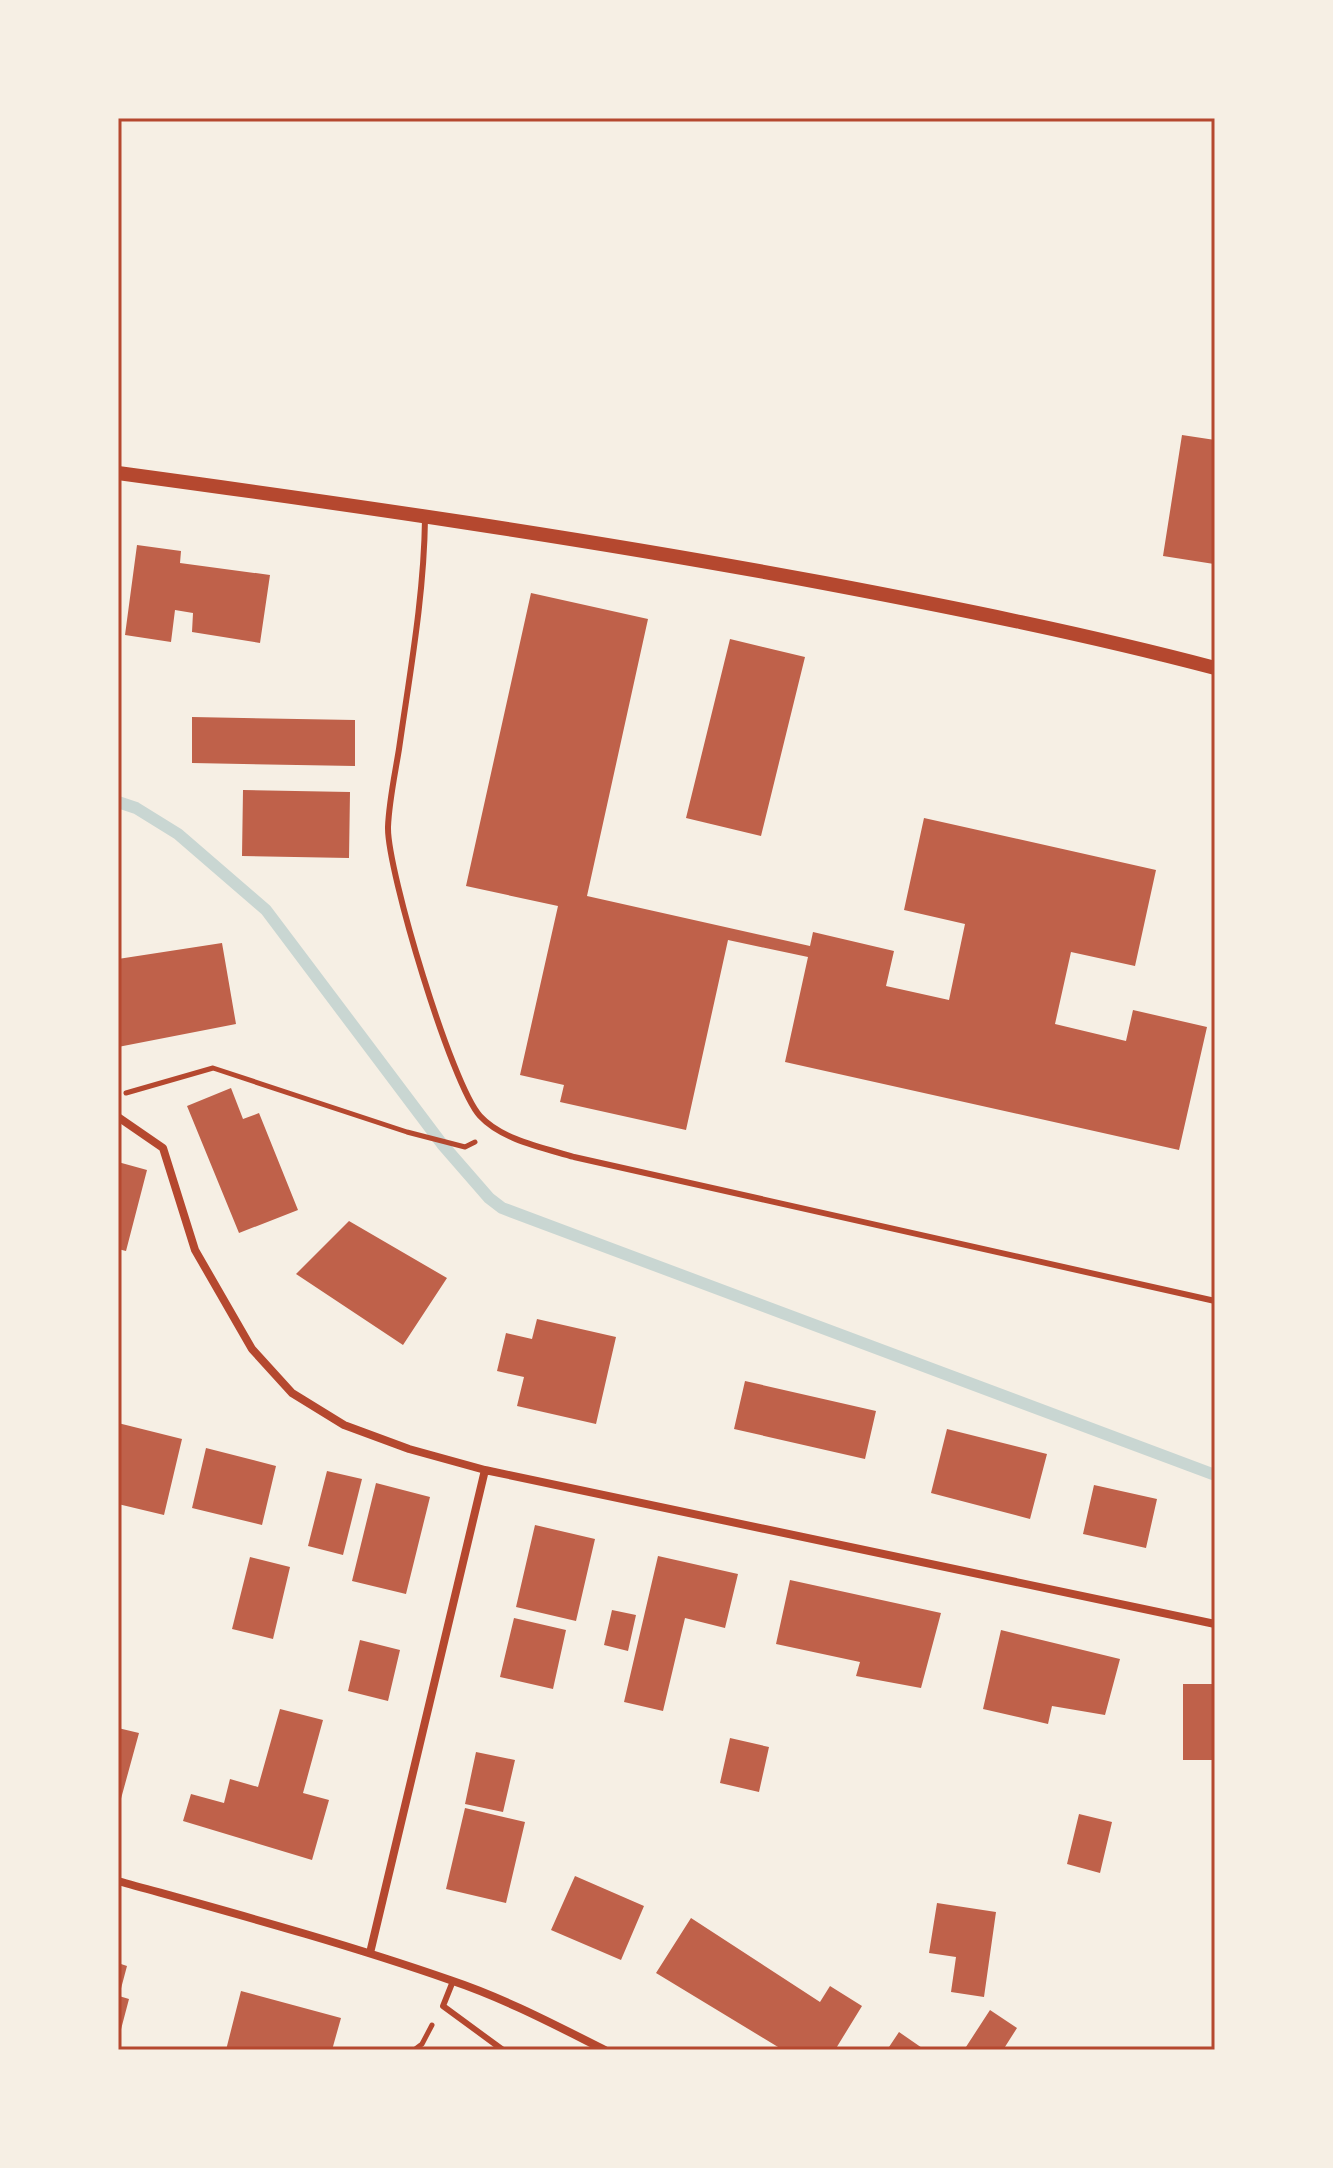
<svg xmlns="http://www.w3.org/2000/svg" width="1333" height="2168" font-family="Arial,sans-serif">
<rect width="100%" height="100%" fill="#f6efe4"/>
<g fill="none" stroke-linecap="round" stroke-linejoin="round">
<!-- stream -->
<path stroke="#c9d6d2" stroke-width="12" d="M 118,802 L 136,808 L 178,834 L 266,910 L 442,1144 L 489,1198 L 502,1208 L 1215,1475"/>
</g>
<!-- building -->
<path fill="#bf614a" d="M 1182,435 L 1215,440 L 1214,564 L 1163,556 Z
M 137,545 L 181,551 L 180,563 L 270,575 L 260,643 L 192,632 L 193,613 L 175,610 L 171,642 L 125,635 Z
M 531,593 L 648,619 L 587,896 L 810,946 L 813,932 L 894,951 L 886,986 L 949,1000 L 965,924 L 904,910 L 924,818 L 1156,870 L 1135,966 L 1071,952 L 1055,1024 L 1126,1041 L 1133,1010 L 1207,1027 L 1179,1150 L 785,1062 L 808,957 L 728,940 L 686,1130 L 560,1102 L 564,1085 L 520,1075 L 558,906 L 466,886 Z
M 730,639 L 805,657 L 761,836 L 686,818 Z
M 192,717 L 355,720 L 355,766 L 192,763 Z
M 243,790 L 350,792 L 349,858 L 242,856 Z
M 222,943 L 236,1024 L 118,1047 L 118,959 Z
M 231,1088 L 243,1119 L 259,1113 L 298,1210 L 239,1233 L 187,1106 Z
M 118,1162 L 147,1170 L 126,1251 L 118,1249 Z
M 349,1221 L 447,1278 L 403,1345 L 296,1274 Z
M 537,1319 L 616,1337 L 596,1424 L 517,1406 L 524,1377 L 497,1371 L 506,1333 L 532,1339 Z
M 745,1381 L 876,1411 L 865,1459 L 734,1429 Z
M 118,1423 L 182,1439 L 164,1515 L 118,1504 Z
M 947,1429 L 1047,1454 L 1030,1519 L 931,1493 Z
M 206,1448 L 276,1466 L 262,1525 L 192,1508 Z
M 327,1471 L 362,1479 L 343,1555 L 308,1546 Z
M 376,1483 L 430,1497 L 406,1594 L 352,1581 Z
M 1094,1485 L 1157,1499 L 1146,1548 L 1083,1534 Z
M 535,1525 L 595,1539 L 576,1621 L 516,1607 Z
M 658,1556 L 738,1574 L 725,1628 L 685,1618 L 663,1711 L 624,1702 Z
M 250,1557 L 290,1567 L 273,1639 L 232,1629 Z
M 790,1580 L 941,1613 L 921,1688 L 856,1676 L 860,1662 L 776,1644 Z
M 612,1610 L 636,1615 L 628,1651 L 604,1645 Z
M 514,1618 L 566,1630 L 553,1689 L 500,1677 Z
M 1001,1630 L 1120,1659 L 1105,1715 L 1052,1706 L 1048,1724 L 983,1709 Z
M 360,1640 L 400,1650 L 388,1701 L 348,1691 Z
M 1183,1684 L 1215,1684 L 1215,1760 L 1183,1760 Z
M 280,1709 L 323,1720 L 303,1793 L 329,1800 L 312,1860 L 183,1821 L 191,1794 L 224,1803 L 230,1779 L 258,1787 Z
M 118,1728 L 139,1733 L 119,1806 L 118,1806 Z
M 730,1738 L 769,1747 L 759,1792 L 720,1783 Z
M 476,1752 L 515,1760 L 503,1812 L 465,1804 Z
M 465,1808 L 525,1822 L 506,1903 L 446,1889 Z
M 1079,1814 L 1112,1822 L 1100,1873 L 1067,1864 Z
M 575,1876 L 644,1906 L 621,1960 L 551,1930 Z
M 937,1903 L 996,1912 L 984,1997 L 951,1992 L 956,1957 L 929,1953 Z
M 691,1918 L 820,2002 L 830,1986 L 862,2006 L 835,2050 L 783,2050 L 656,1973 Z
M 118,1963 L 127,1966 L 119,1996 L 129,1999 L 119,2037 Z
M 241,1991 L 341,2018 L 332,2050 L 226,2050 Z
M 990,2010 L 1017,2028 L 1003,2050 L 964,2050 Z
M 899,2032 L 925,2050 L 887,2050 Z"/>
<g fill="none" stroke-linecap="round" stroke-linejoin="round">
<!-- path -->
<path stroke="#b5482f" stroke-width="5" d="M 126,1093 L 213,1068 L 407,1132 L 465,1147 L 475,1142
M 414,2050 L 422,2044 L 432,2025"/>
<!-- service -->
<path stroke="#b5482f" stroke-width="6" d="M 425,519 C 424,596 410,672 399,749 C 395,774 389,801 388,827 C 387,870 452,1086 480,1116 C 502,1140 544,1148 574,1157 L 1215,1301
M 453,1981 L 443,2006 L 503,2050"/>
<!-- minor -->
<path stroke="#b5482f" stroke-width="8" d="M 118,1117 L 163,1148 L 195,1250 L 252,1349 L 292,1393 L 344,1425 L 409,1449 L 485,1470 L 1215,1624
M 118,1881 C 229,1912 341,1942 450,1980 C 504,1998 555,2025 605,2050
M 370,1953 L 485,1470"/>
<!-- tertiary -->
<path stroke="#b5482f" stroke-width="14" d="M 118,473 C 354,505 590,539 824,583 C 956,608 1086,634 1215,668"/>
</g>
<!-- border -->
<rect width="1333" height="2168" fill="none" stroke="#f6efe4" stroke-width="240"/>
<rect x="120" y="120" width="1093" height="1928" fill="none" stroke="#b5482f" stroke-width="3"/>
</svg>
